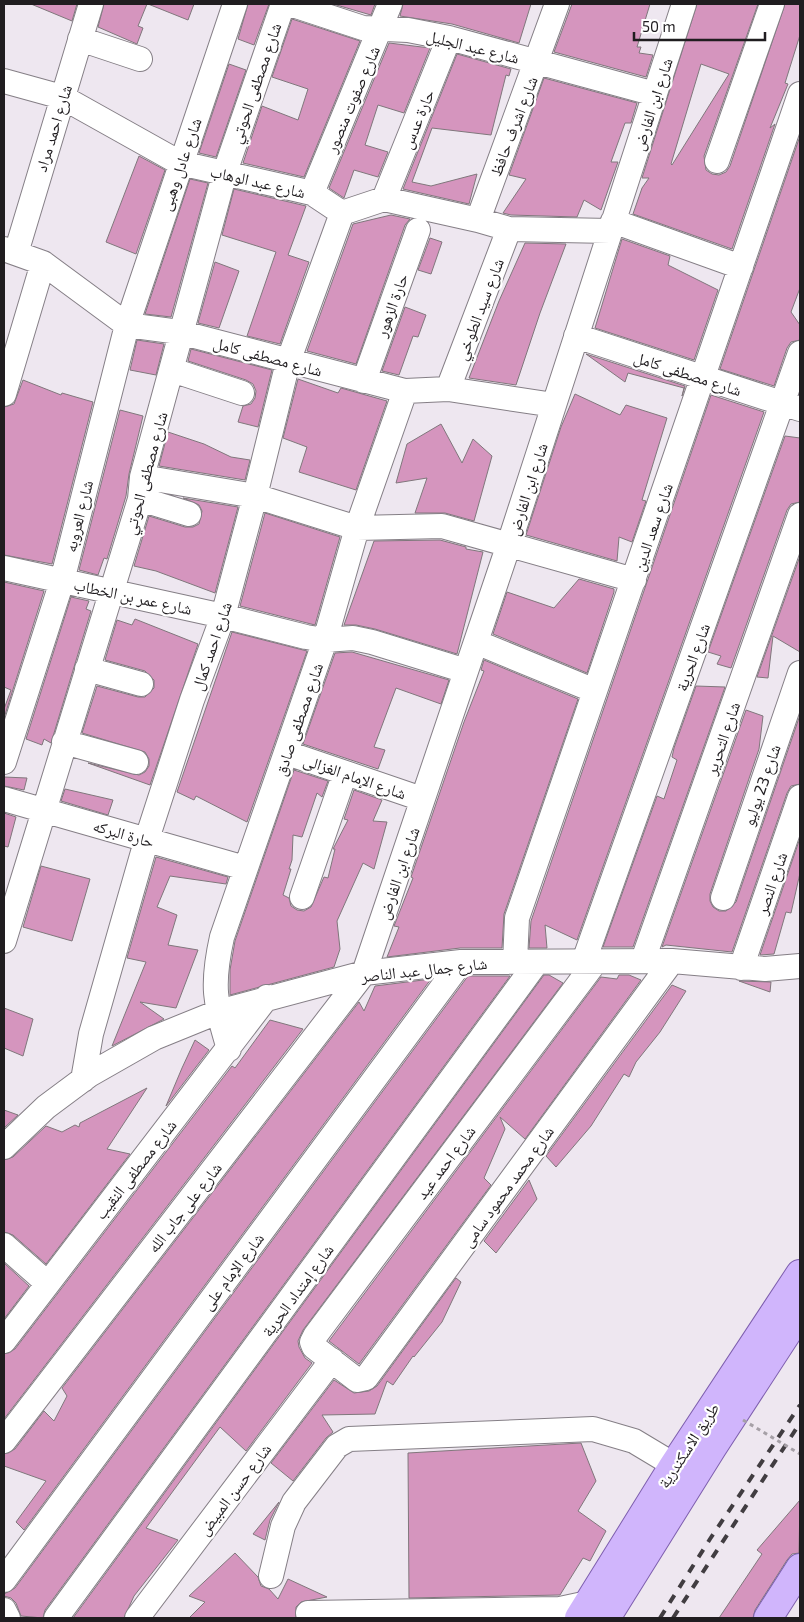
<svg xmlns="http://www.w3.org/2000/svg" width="804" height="1622" font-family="'Exo 2','Noto Naskh Arabic',sans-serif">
<rect width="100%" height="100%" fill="#eee7f0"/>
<!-- building -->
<path fill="#d595be" stroke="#80777c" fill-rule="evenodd" d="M 31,4 L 77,4 L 72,21 Z
M 104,4 L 147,4 L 138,26 L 143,28 L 137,44 L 98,27 Z
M 148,4 L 194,4 L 188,20 Z
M 248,4 L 269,4 L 254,45 L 238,39 Z
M 333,4 L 375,4 L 371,15 Z
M 403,4 L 531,4 L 519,43 L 452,24 L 400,16 Z
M 572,4 L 650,4 L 637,47 L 641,47 L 639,53 L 653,55 L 646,77 L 554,52 Z
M 697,4 L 758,4 L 704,156 L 706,170 L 712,174 L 719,175 L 726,172 L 730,166 L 785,4 L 800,4 L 800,35 L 785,83 L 788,84 L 770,128 L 775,124 L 732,249 L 633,214 L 642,188 L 649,178 L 642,178 ZM 701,64 L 729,74 L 672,165 L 671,164 Z
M 292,19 L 360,41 L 304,177 L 243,163 L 262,106 L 298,120 L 308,89 L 272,77 Z
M 389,43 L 430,48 L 404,113 L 378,105 L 365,145 L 388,152 L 378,177 L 354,170 L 344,198 L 329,188 Z
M 457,54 L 511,69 L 509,76 L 506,75 L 491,135 L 432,128 L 412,182 L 431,186 L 477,174 L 469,204 L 403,189 Z
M 229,64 L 246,70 L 216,157 L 199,153 Z
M 544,78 L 637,103 L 631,123 L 625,123 L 611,162 L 618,162 L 601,210 L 584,200 L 577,217 L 511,215 L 503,213 L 526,179 L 509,175 Z
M 800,136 L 800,288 L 791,312 L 800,325 L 800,340 L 791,342 L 787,348 L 774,386 L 720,369 Z
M 139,156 L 165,170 L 136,254 L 106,242 Z
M 190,179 L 208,183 L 171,317 L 145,314 Z
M 234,189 L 306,206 L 288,255 L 309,262 L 280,344 L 247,336 L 276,252 L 222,235 Z
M 391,215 L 410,219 L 405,225 L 356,364 L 307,351 L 353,224 Z
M 430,238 L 442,242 L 431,274 L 418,270 Z
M 622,239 L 670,256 L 668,265 L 718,290 L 694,360 L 595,328 Z
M 525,243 L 566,244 L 540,313 L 516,385 L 469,378 L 499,301 Z
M 215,262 L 239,271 L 219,328 L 198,323 Z
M 405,307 L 426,315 L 418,337 L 413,336 L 399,375 L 382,371 Z
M 137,340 L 164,344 L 156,375 L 130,370 Z
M 191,349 L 272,370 L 258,427 L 238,422 L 243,406 L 251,404 L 255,398 L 256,391 L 253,384 L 246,380 L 188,361 Z
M 586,354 L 685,386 L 682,396 L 684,388 L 628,373 L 625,382 Z
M 298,379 L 338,393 L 341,388 L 387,401 L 356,490 L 299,472 L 307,447 L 283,438 Z
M 23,380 L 61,395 L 62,393 L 93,402 L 52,564 L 4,555 L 4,407 L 14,404 Z
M 575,394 L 620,415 L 626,405 L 667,418 L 642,500 L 646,501 L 632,542 L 619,537 L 617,561 L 526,535 L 561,427 Z
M 711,395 L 764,412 L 577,940 L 545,925 L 547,948 L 529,948 L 531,921 Z
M 120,410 L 143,416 L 129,474 L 126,496 L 107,559 L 104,558 L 98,575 L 79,570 Z
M 441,424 L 462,463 L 473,439 L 492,456 L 474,521 L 445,513 L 415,513 L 427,478 L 396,483 L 407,444 Z
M 168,432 L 204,444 L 231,457 L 250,460 L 245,480 L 159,466 Z
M 785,436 L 800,438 L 800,502 L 791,504 L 787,510 L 731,668 L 717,664 L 721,656 L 708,652 Z
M 183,498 L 238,507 L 215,593 L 156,571 L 134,566 L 149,516 L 185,527 L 193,527 L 199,524 L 202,511 L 199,505 Z
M 265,513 L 340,537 L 315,625 L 240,606 Z
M 440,540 L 466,547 L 466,549 L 483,552 L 457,654 L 375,629 L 356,625 L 344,625 L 374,541 Z
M 800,556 L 800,652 L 773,636 L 768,678 L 757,677 Z
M 579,579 L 614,589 L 614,592 L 587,673 L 493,634 L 507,592 L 554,608 Z
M 4,582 L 44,591 L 4,718 L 4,709 L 11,690 L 4,687 Z
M 71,597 L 89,601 L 86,609 L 91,611 L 51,743 L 44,739 L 42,745 L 26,739 Z
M 135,619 L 198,644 L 150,785 L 88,763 L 139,775 L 145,772 L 149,766 L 149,759 L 145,752 L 82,733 L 97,686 L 138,697 L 145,697 L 154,688 L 154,680 L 145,671 L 105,660 L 117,620 L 132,625 Z
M 232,632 L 307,651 L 247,822 L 196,796 L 194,800 L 177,792 Z
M 352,652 L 449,680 L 441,704 L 396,688 L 374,747 L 385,750 L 378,769 L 303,744 L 335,653 Z
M 484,660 L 578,699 L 504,914 L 502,948 L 460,948 L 387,957 L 399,927 L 394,926 L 413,878 L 411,877 L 464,722 L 484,671 L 481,670 Z
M 696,686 L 725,687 L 633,947 L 603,947 L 657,796 L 664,799 L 677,760 L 672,757 L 674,748 Z
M 746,710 L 763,716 L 759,749 L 710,894 L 710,901 L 713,907 L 719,911 L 726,911 L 736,902 L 800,715 L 800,784 L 791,786 L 787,793 L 732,952 L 666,945 L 662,947 Z
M 294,770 L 328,781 L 322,797 L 317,793 L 302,837 L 293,835 L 292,860 L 289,869 L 291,869 L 283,895 L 289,898 L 291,906 L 297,910 L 304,911 L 311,907 L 324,877 L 328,878 L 335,849 L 333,849 L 348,820 L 344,819 L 354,790 L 382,800 L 373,821 L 387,822 L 374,869 L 363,863 L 337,921 L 340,949 L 334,967 L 230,995 L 230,970 L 235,941 Z
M 4,777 L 27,778 L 24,790 L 4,786 Z
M 65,789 L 113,800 L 108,815 L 61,801 Z
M 4,813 L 16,817 L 8,847 L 4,846 Z
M 800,838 L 800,873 L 791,913 L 786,912 L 774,954 L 760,955 Z
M 156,857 L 228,877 L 226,884 L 170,876 L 157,907 L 177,915 L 168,945 L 198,950 L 176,1008 L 140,1002 L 164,1019 L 112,1046 L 146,962 L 127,958 Z
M 41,866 L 90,879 L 72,941 L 23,927 Z
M 544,975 L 549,975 L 563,983 L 303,1330 L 298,1341 L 299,1347 L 305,1358 L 312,1363 L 246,1451 L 220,1427 L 146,1528 L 178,1540 L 134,1596 L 124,1618 L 73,1618 Z
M 619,975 L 629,975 L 641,980 L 525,1139 L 500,1117 L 505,1129 L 484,1178 L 491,1185 L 359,1364 L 329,1341 L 601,977 L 617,979 Z
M 468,976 L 510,976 L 45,1610 L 43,1618 L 21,1616 L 16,1603 L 11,1598 L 4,1596 L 4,1594 L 15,1588 Z
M 431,979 L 24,1530 L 16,1522 L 46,1481 L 4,1466 L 4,1454 L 15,1449 L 44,1411 L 54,1421 L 67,1396 L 62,1388 L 359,1002 L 364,1011 L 375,986 Z
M 739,981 L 771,982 L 770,992 Z
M 672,985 L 686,991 L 660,1032 L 636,1062 L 629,1077 L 624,1074 L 591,1126 L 556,1167 L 546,1156 Z
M 4,1008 L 33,1019 L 23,1056 L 4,1048 Z
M 270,1020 L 303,1029 L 4,1419 L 4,1354 L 15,1349 L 232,1066 L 235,1068 Z
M 195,1040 L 209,1050 L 166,1106 L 182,1068 Z
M 147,1088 L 107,1149 L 130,1154 L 46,1264 L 13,1235 L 4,1232 L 4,1160 L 13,1157 L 46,1126 L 62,1132 L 75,1125 L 79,1127 L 80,1123 Z
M 4,1110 L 18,1115 L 4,1128 Z
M 529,1180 L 537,1199 L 496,1253 L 484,1241 Z
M 4,1263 L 29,1286 L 4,1319 Z
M 456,1278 L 461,1282 L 442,1322 L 414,1357 L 413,1356 L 393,1385 L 387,1381 L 375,1414 L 322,1415 L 333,1432 L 326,1438 L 293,1481 L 271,1463 L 334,1380 L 354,1393 L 369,1391 L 377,1386 Z
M 581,1443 L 596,1481 L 578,1511 L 606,1531 L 590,1561 L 583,1558 L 560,1595 L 409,1598 L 408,1453 Z
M 800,1500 L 799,1553 L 792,1554 L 787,1560 L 755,1610 L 753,1618 L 719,1618 L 762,1554 L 757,1550 Z
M 279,1502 L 270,1520 L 265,1540 L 253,1534 Z
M 235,1553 L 258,1577 L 261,1586 L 269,1589 L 278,1599 L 288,1579 L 327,1597 L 301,1602 L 296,1607 L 296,1618 L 189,1618 L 205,1602 L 189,1596 Z"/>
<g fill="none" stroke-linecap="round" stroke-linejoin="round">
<!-- minor casing -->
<g stroke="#857f86" stroke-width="26">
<path id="minor" d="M 290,4 L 363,28 L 408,30 L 449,38 L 655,94
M 80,39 L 140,59
M 4,81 L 62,97 L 180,163 L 312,193 L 342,213 L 384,199 L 478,220 L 509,229 L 610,231
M 717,161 L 772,4
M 312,193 L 390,4
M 384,199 L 449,38
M 478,220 L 557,4
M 613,221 L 741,267
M 4,249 L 43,263 L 127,325 L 179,332 L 405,391 L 448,389 L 554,405
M 16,253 L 91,4
M 576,336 L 800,409
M 172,370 L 242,393
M 364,381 L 418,230
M 448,389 L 509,229
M 4,394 L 43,263
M 142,477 L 255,496 L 357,528 L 442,526 L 634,580
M 140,499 L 189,514
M 4,568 L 223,616 L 306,637 L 325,640 L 353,638 L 372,642 L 466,671
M 476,642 L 595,691
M 87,669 L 141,684
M 64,742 L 136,762
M 287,753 L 422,799
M 4,762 L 62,581 L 127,325 L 235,4
M 4,799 L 245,868
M 302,897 L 345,773
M 723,898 L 800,673
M 4,941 L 140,499 L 142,477 L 225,172 L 283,4
M 643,960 L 800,515
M 584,961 L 800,353
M 596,961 L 315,1336 L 312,1342 L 314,1347 L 357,1380 L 366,1378 L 672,961
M 515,962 L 517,918 L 800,94
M 741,968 L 800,797
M 229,1049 C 215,1002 211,986 222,937 L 325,640 L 357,528 L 405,391
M 83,1080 L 91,1034 L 145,845 L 192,700 L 223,616 L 255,496 L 288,362 L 342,213
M 4,1147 L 46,1107 L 89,1075 L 154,1038 L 218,1012 L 364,973 L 461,962 L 672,961 L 765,969 L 800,966
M 4,1245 L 47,1283
M 4,1341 L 267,997
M 4,1441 L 364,973 L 509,544 L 684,4
M 271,1576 L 283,1526 L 294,1502 L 337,1446 L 349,1439 L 593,1429 L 634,1441 L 674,1465
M 4,1580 L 461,962
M 4,1610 L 8,1618
M 308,1613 L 560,1609 L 588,1603
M 56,1618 L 537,962
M 137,1618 L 332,1360"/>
</g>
<!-- major casing -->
<g stroke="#7e5fae" stroke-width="30">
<path id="major" d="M 579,1618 L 674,1465 L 800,1274
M 606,1618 L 712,1448 L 800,1313
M 768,1618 L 800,1568"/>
</g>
<!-- minor -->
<use href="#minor" stroke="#fff" stroke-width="24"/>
<!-- major -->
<use href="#major" stroke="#d0b5fc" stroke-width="28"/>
<!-- rail -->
<path stroke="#413d41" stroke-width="4" stroke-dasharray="9 9" stroke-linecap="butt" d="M 660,1618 L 710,1539 L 800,1405
M 673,1618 L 800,1423"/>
<!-- path-bridge -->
<path stroke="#a6a0a7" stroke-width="3" stroke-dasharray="4 4" stroke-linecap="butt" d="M 743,1420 L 800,1454"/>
</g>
<g text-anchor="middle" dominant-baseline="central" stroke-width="4.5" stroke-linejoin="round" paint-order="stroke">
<!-- street labels -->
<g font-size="16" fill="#201d20" stroke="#fff">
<text transform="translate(473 46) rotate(14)">شارع عبد الجليل</text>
<text transform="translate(255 83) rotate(-71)">شارع مصطفى الحوتي</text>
<text transform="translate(352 99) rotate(-67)">شارع صفوت منصور</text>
<text transform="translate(652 104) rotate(-72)">شارع ابن الفارض</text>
<text transform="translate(417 119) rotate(-68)">حارة عدس</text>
<text transform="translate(513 126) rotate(-69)">شارع اشرف حافظ</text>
<text transform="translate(53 128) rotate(-73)">شارع احمد مراد</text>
<text transform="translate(180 164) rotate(-71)">شارع عادل وهبى</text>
<text transform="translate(258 181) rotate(13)">شارع عبد الوهاب</text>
<text transform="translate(391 305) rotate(-70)">حارة الزهور</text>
<text transform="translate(479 309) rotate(-69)">شارع سيد الطوخي</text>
<text transform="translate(268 356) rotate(15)">شارع مصطفى كامل</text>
<text transform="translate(688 373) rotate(18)">شارع مصطفى كامل</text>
<text transform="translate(145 473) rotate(-75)">شارع مصطفى الحوتي</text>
<text transform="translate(527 489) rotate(-72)">شارع ابن الفارض</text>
<text transform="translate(78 516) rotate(-76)">شارع العروبه</text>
<text transform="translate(652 527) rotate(-71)">شارع سعد الدين</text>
<text transform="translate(133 596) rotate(12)">شارع عمر بن الخطاب</text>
<text transform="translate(211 646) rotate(-71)">شارع احمد كمال</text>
<text transform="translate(692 657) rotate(-70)">شارع الحرية</text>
<text transform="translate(298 719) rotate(-71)">شارع مصطفى صادق</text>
<text transform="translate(722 738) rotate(-71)">شارع التحرير</text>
<text transform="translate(355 776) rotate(19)">شارع الإمام الغزالى</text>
<text transform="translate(761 785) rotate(-71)">شارع 23 يوليو</text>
<text transform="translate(124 833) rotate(16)">حارة البركه</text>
<text transform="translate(398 873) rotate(-71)">شارع ابن الفارض</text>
<text transform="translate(771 883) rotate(-71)">شارع النصر</text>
<text transform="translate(424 969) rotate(-6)">شارع جمال عبد الناصر</text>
<text transform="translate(445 1162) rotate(-53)">شارع احمد عيد</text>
<text transform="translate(135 1169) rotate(-52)">شارع مصطفى النقيب</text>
<text transform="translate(507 1186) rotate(-54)">شارع محمد محمود سامى</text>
<text transform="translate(184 1207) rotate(-52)">شارع على جاب الله</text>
<text transform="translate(232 1271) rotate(-53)">شارع الإمام على</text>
<text transform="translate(297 1290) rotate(-54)">شارع إمتداد الحرية</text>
<text transform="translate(688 1445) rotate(-57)">طريق الاسكندرية</text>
<text transform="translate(234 1489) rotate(-53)">شارع حسن المبيض</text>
</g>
</g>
<!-- border -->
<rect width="804" height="1622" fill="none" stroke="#201d20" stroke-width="10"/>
<!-- scale -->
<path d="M634 32v8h131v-8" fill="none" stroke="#201d20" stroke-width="2.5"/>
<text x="642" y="32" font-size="15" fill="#201d20" stroke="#ffffff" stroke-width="4" paint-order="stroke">50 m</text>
</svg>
